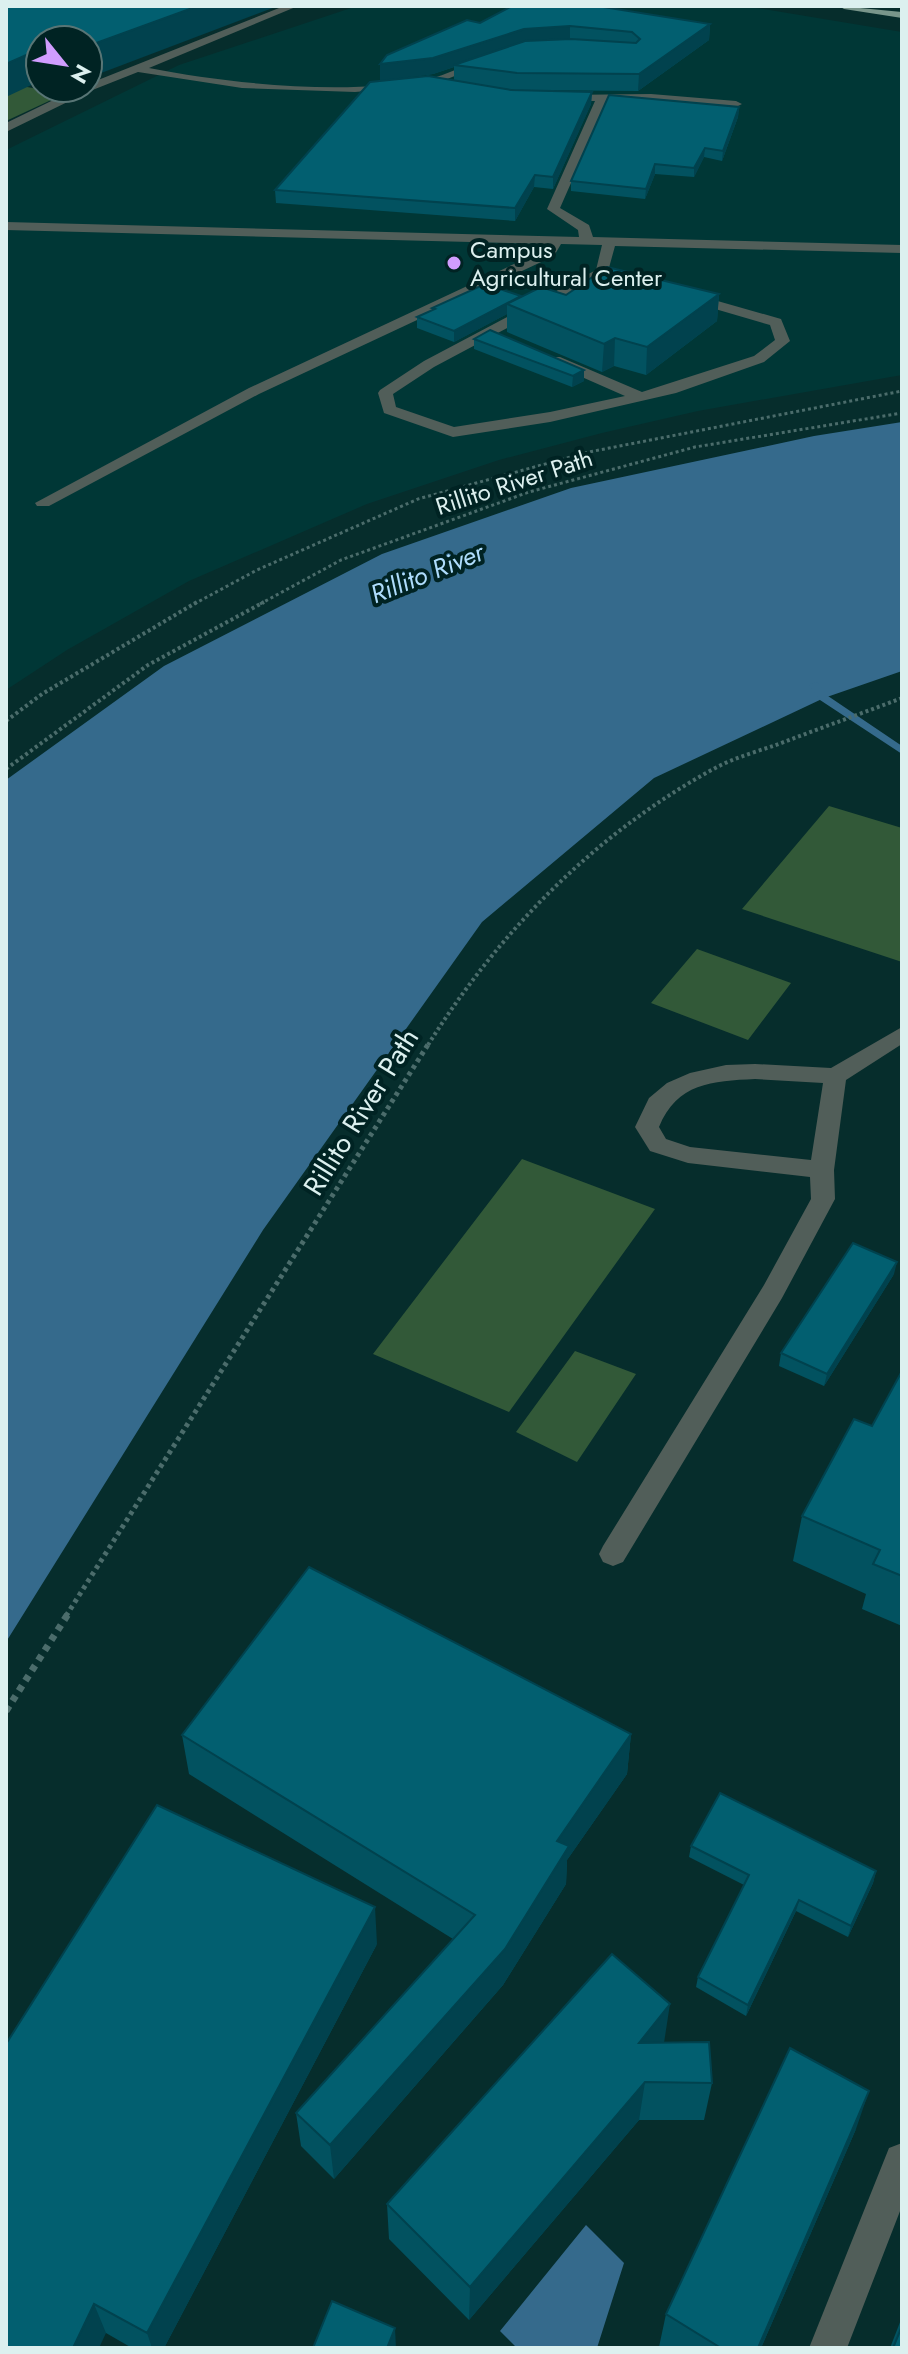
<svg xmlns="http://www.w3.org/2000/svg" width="908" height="2354" font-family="Jost,sans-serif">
<rect width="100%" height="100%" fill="#062d2c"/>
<!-- built -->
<path fill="#003736" d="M 357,6 L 745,6 L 902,32 L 902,375 L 698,411 L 602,433 L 499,460 L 367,504 L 189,581 L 67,650 L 6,690 L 6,150 L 179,65 Z"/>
<!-- green -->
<path fill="#325938" d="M 6,83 L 64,94 L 6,121 Z
M 829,806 L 902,828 L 902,962 L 742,909 Z
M 697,949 L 791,983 L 748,1040 L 651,1003 Z
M 522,1159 L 655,1209 L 509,1412 L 373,1354 Z
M 575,1351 L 636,1374 L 577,1462 L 516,1432 Z"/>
<!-- water -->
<path fill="#356a8c" d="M 902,422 L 902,671 L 824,698 L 654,778 L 482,922 L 263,1230 L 6,1642 L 6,780 L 164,666 L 382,554 L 571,488 L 814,436 Z
M 586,2225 L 624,2263 L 597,2348 L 517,2348 L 500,2331 Z"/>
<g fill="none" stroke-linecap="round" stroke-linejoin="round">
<!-- stream -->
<path fill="#356a8c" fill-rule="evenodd" d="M 814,682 L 818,683 L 828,696 L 902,746 L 902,754 L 820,700 L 809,685 Z"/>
<!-- path-far3 -->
<path stroke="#4b6c6b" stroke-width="3" stroke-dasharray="3 3" stroke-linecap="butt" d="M 194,604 L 257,570 L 418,499 L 589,452 L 902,391
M 260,604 L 341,560 L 529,492 L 695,447 L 902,413"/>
<!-- path-far2 -->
<path stroke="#4b6c6b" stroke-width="4" stroke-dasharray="3 3" stroke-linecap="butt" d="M 6,721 L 42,694 L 197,602
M 6,769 L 148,665 L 264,602
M 428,1045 C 500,930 599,830 719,766 C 737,757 758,751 776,745 C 818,729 860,714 902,698"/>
<!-- path-far1 -->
<path stroke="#4b6c6b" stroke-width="5" stroke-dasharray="4 4" stroke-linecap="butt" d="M 66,1616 L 429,1043"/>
<!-- path -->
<path stroke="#4b6c6b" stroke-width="7" stroke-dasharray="6 6" stroke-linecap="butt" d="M 6,1711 L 68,1614"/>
<!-- minor -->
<path fill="#515e59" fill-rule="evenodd" d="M 284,6 L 298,6 L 149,68 C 231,84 347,96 429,79 C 446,75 463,66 480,60 L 490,62 L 432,85 L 355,92 L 242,88 L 138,72 L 90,91 L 6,132 L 6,123 L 78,88 L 88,88 L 88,84 Z
M 651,94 L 736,101 L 742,104 L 736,107 L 651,100 L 607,101 L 560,208 L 589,225 L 593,237 L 902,245 L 902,253 L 615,246 L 607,275 L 434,367 L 393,394 L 396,407 L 454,427 L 550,412 L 625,396 L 550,363 L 550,357 L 560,357 L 642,392 L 754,356 L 775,340 L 770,325 L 681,299 L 681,293 L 686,292 L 781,319 L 790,341 L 764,362 L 676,393 L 550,422 L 453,437 L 384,413 L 378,393 L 380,390 L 424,361 L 596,270 L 602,245 L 561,244 L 554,256 L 259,394 L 49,506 L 37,506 L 35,503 L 249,388 L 544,250 L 548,244 L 6,230 L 6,222 L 579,237 L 578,230 L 547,209 L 595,101 L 562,101 L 556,98 L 562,95 Z
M 902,1027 L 902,1044 L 846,1080 L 834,1170 L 835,1199 L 782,1298 L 623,1562 L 613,1566 L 603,1562 L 599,1554 L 603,1546 L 764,1285 L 811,1199 L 810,1177 L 688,1163 L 650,1151 L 635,1127 L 649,1098 L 667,1083 L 690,1073 L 726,1065 L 755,1064 L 831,1068 ZM 755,1079 L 823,1083 L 811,1160 L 690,1147 L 666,1139 L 659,1127 C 677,1083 712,1081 755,1079 Z
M 902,2143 L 902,2206 L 847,2348 L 809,2348 L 889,2148 Z"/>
<!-- major -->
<path fill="#79968b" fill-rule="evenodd" d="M 839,6 L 902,12 L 902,18 L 844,9 Z"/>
</g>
<!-- wall -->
<path fill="#025260" d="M 480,23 L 710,24 L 709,40 L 638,91 L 516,90 L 465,83 L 511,90 L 592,92 L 591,104 L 553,189 L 534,187 L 515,221 L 276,203 L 275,190 L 454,81 L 454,67 L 433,74 L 380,81 L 380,64 Z
M 739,107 L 738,117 L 722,161 L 704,157 L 694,177 L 655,174 L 645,199 L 571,191 L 571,181 Z
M 719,294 L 717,321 L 646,375 L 614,366 L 602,372 L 507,332 L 507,314 L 454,342 L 417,328 L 417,317 L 432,310 L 432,308 L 521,297 L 566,295 Z
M 474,339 L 584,370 L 584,381 L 572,387 L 474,349 Z
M 894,1274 L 824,1386 L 779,1366 L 781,1353 Z
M 902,1371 L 902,1626 L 862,1609 L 866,1594 L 793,1561 L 802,1516 L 872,1426 Z
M 631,1734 L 627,1774 L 567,1860 L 566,1884 L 503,1985 L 334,2179 L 301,2146 L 296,2113 L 453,1939 L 189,1774 L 182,1735 Z
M 691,1846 L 876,1871 L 873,1883 L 848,1937 L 796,1911 L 746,2016 L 696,1987 L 698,1977 L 744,1885 L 689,1857 Z
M 377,1944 L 164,2348 L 132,2348 L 106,2333 L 6,2348 Z
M 664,2043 L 712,2083 L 704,2120 L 639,2120 L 469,2320 L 389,2239 L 387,2204 Z
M 856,2129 L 761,2348 L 661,2348 L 659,2347 L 666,2314 Z
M 902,2317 L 902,2348 L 890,2348 Z"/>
<!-- shaded-wall -->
<path fill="#01424e" d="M 198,6 L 278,6 L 88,78 L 88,46 Z
M 710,24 L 709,40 L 638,91 L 639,74 Z
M 570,26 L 570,42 L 454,65 L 454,67 L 433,74 L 380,81 L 380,64 L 524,29 Z
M 40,49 L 40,81 L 6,97 L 6,64 Z
M 592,92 L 591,104 L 553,189 L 553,177 Z
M 739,107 L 738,117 L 722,161 L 723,151 Z
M 705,148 L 704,157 L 694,177 L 694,168 Z
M 655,164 L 655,174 L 645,199 L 646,189 Z
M 535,175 L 534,187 L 515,221 L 515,208 Z
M 719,294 L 717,321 L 646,375 L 647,347 Z
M 521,296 L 507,304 L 507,314 L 454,342 L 454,331 Z
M 615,338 L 614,366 L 602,372 L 604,344 Z
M 584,370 L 584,381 L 572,387 L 573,376 Z
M 897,1262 L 894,1274 L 824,1386 L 827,1374 Z
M 631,1734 L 627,1774 L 567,1860 L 566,1884 L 503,1985 L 334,2179 L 330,2145 L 557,1841 Z
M 876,1871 L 873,1883 L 848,1937 L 851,1926 Z
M 799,1900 L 796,1911 L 746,2016 L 748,2005 Z
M 375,1907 L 377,1944 L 164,2348 L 152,2348 L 147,2333 Z
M 670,2004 L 664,2043 L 639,2043 Z
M 645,2082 L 639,2120 L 469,2320 L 470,2287 Z
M 869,2091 L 856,2129 L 761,2348 L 758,2348 Z
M 94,2304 L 106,2333 L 99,2348 L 73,2348 Z
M 395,2328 L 396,2348 L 387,2348 Z"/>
<!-- building -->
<path fill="#025f70" stroke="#01424e" stroke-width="2" d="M 6,6 L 198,6 L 88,46 L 88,40 L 40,40 L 40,49 L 6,64 Z
M 512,6 L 597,6 L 710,24 L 639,74 L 517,73 L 454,65 L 525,41 L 571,39 L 636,43 L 640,39 L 632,32 L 570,26 L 524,29 L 433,58 L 380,64 L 387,55 L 467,20 L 480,23 Z
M 428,76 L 511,90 L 592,92 L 553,177 L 535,175 L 515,208 L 275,190 L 370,82 Z
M 609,95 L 739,107 L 723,151 L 705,148 L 694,168 L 655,164 L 646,189 L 571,181 Z
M 607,267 L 719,294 L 647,347 L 615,338 L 604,344 L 507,304 L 541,287 L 566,295 Z
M 485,284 L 521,296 L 454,331 L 417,317 L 435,309 L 432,308 Z
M 490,330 L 584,370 L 573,376 L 474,339 Z
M 853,1243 L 897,1262 L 827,1374 L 781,1353 Z
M 902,1371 L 902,1576 L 873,1564 L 880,1550 L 802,1516 L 854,1419 L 872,1426 Z
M 309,1567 L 631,1734 L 557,1841 L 569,1846 L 505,1949 L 330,2145 L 296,2113 L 475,1915 L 182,1735 Z
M 720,1793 L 876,1871 L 851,1926 L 799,1900 L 748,2005 L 698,1977 L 749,1875 L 691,1846 Z
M 157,1805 L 375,1907 L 147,2333 L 94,2304 L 73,2348 L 6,2348 L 6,2044 Z
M 612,1954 L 670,2004 L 639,2043 L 709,2042 L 712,2083 L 645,2082 L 470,2287 L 387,2204 Z
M 790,2048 L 869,2091 L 758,2348 L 721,2348 L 666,2314 Z
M 332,2301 L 395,2328 L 387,2348 L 313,2348 Z
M 902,2326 L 902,2348 L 893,2348 Z"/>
<!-- markers -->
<circle fill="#d09dff" stroke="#002323" stroke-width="3" cx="454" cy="263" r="8"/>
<g text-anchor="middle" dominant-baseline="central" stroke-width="8" stroke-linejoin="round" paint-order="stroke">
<!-- far-poi labels -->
<g font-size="24" fill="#dcf0ef" stroke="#002323" text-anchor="start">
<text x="470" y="249">Campus<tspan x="470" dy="28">Agricultural Center</tspan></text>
</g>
<!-- far-street labels -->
<g font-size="24" fill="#dcf0ef" stroke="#002323">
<text transform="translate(514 482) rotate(-18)">Rillito River Path</text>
</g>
<!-- far-water labels -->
<g font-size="26" font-style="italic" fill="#aedcfc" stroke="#002323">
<text transform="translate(427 573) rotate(-22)">Rillito River</text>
</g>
<!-- street labels -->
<g font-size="28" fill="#dcf0ef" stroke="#002323">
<text transform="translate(361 1112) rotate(-58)">Rillito River Path</text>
</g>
</g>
<!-- border -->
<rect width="908" height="2354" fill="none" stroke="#dcf0ef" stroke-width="16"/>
<!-- north arrow -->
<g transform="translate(64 64) rotate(120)"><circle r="38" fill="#002323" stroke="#587575" stroke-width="2"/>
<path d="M0-6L14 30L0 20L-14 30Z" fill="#d09dff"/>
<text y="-12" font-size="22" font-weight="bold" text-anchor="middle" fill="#dcf0ef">N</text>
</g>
</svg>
